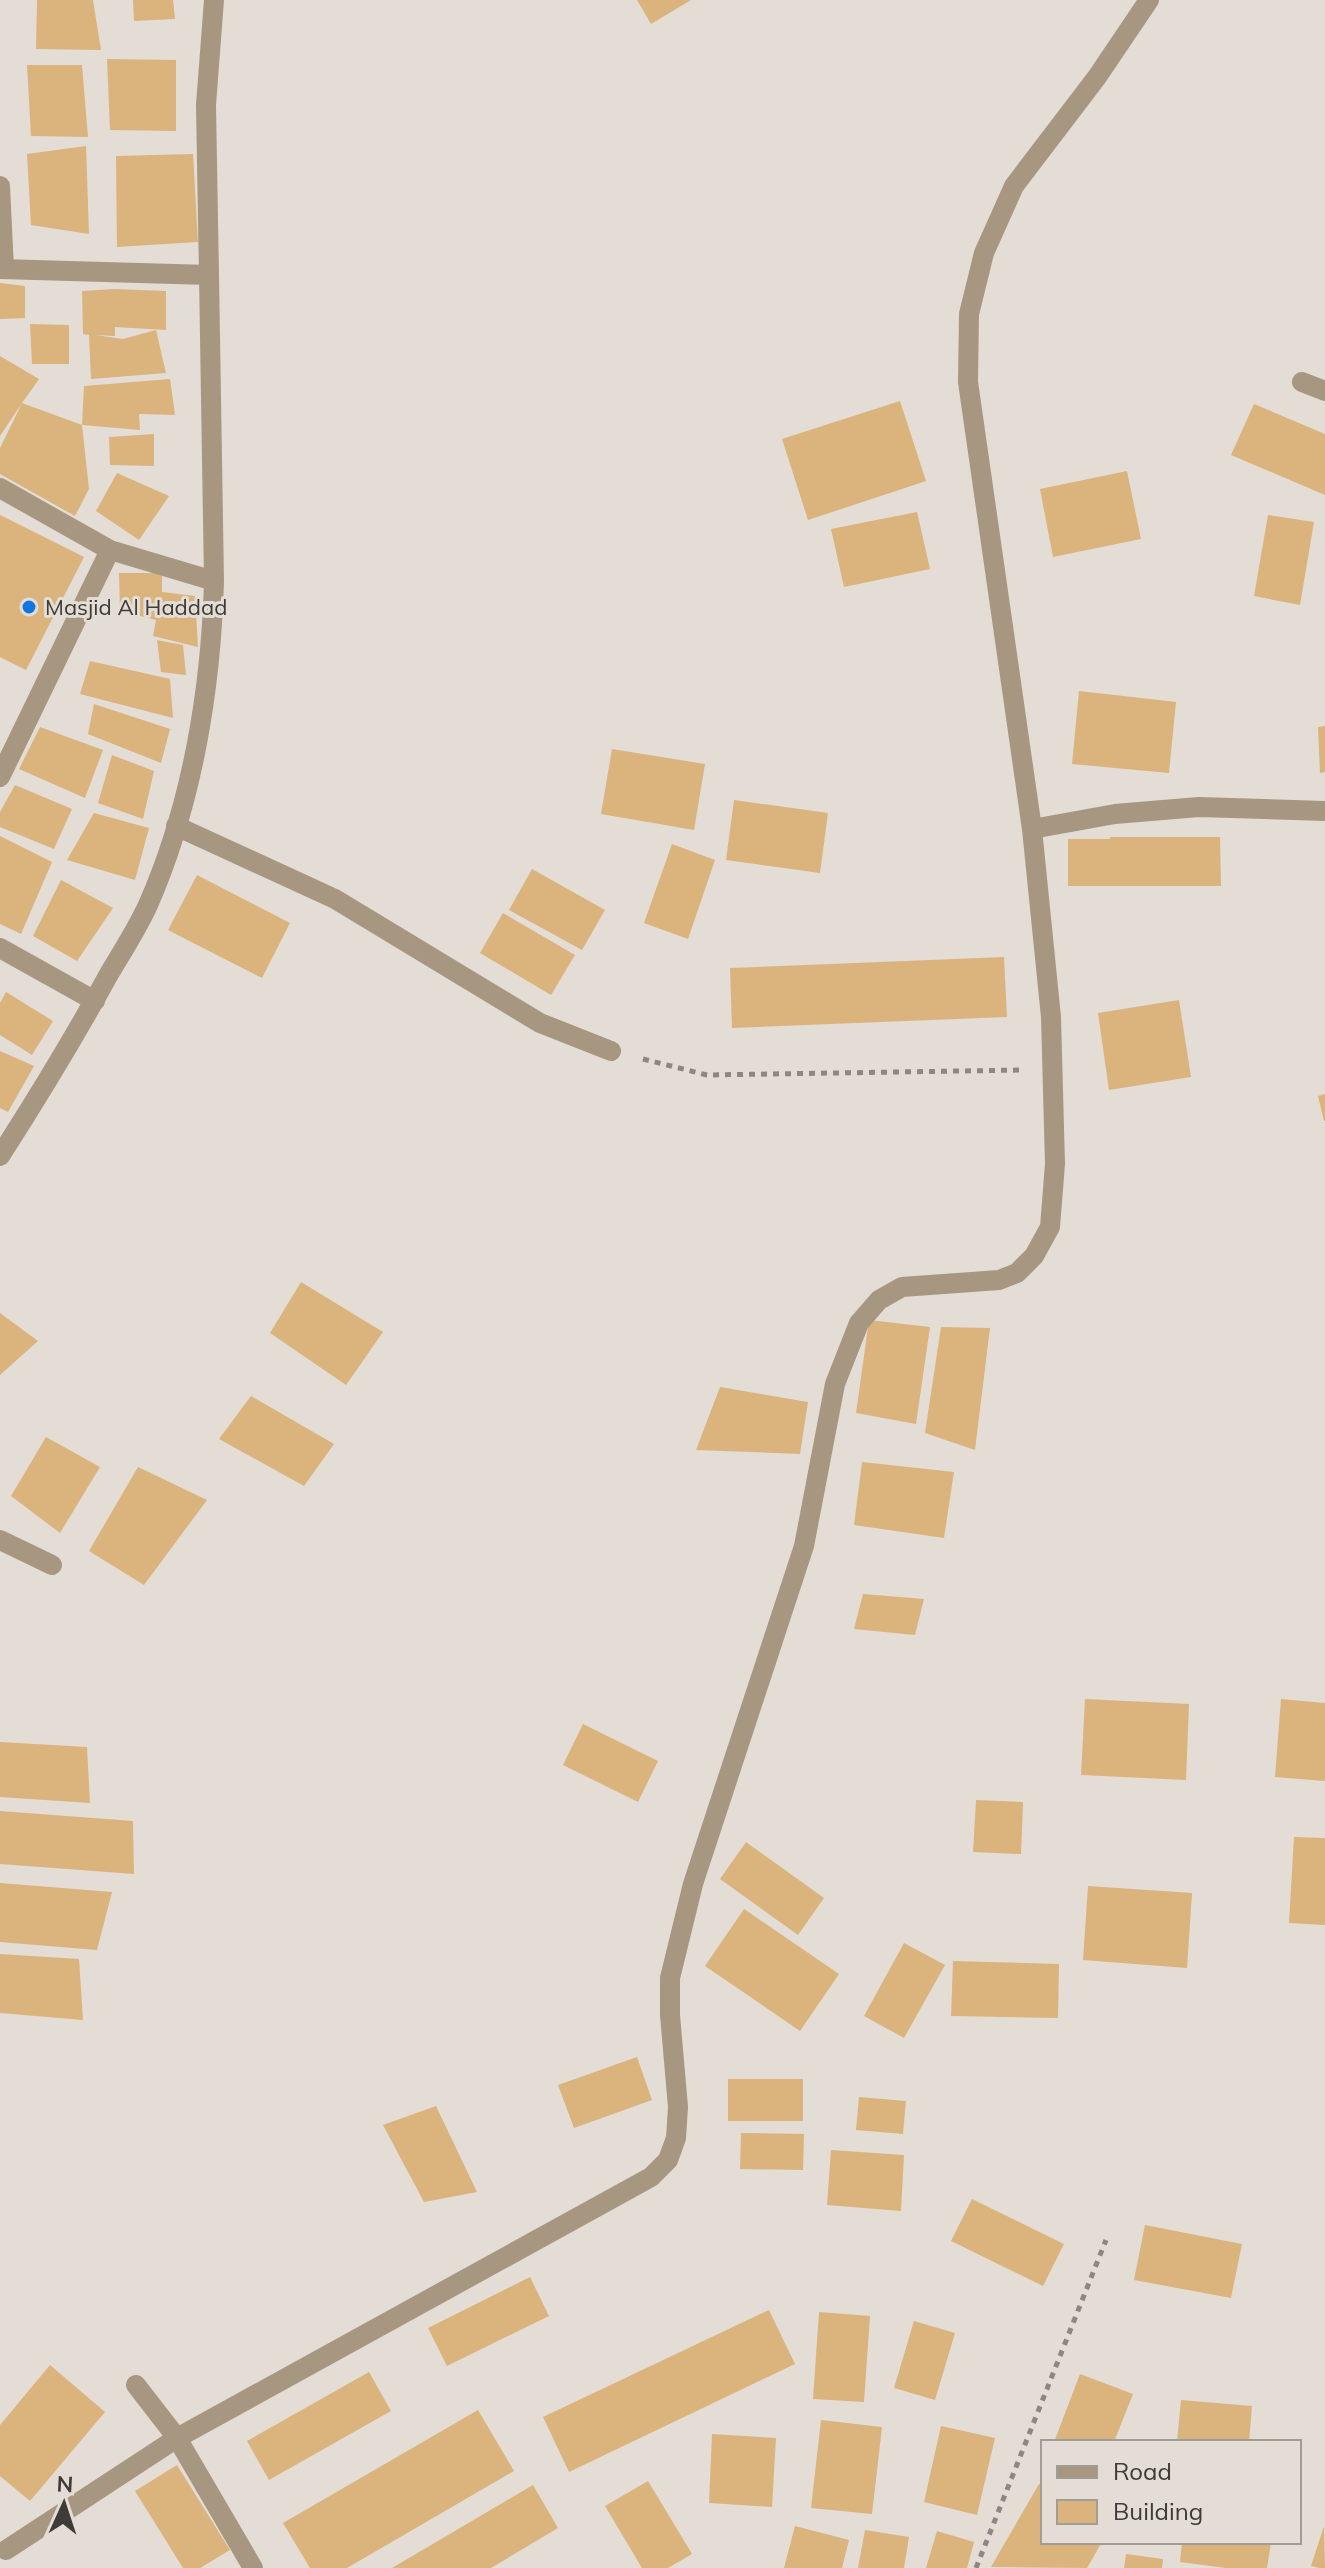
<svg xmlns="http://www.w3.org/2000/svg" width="1325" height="2568" font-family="Mulish,sans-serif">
<rect width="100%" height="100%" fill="#e3ddd5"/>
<!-- building -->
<path fill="#dbb37d" d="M 37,0 L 93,0 L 101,50 L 36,49 Z
M 133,0 L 173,0 L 175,19 L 134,21 Z
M 637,0 L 691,0 L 651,24 Z
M 107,59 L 176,60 L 176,131 L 110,130 Z
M 27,65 L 82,65 L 88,137 L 31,136 Z
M 86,146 L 89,234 L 31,225 L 27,154 Z
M 193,154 L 198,242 L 117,247 L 116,156 Z
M 0,283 L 25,286 L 25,318 L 0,319 Z
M 114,289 L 166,291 L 166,330 L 115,327 L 115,336 L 95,335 L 123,339 L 156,330 L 166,373 L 91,379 L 89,335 L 83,334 L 82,291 Z
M 30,324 L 69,325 L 69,364 L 32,364 Z
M 0,356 L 39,379 L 22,403 L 82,425 L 89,489 L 75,516 L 0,474 L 0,448 L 22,403 L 0,436 Z
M 170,379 L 175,415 L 139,414 L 140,430 L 82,425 L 84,386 Z
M 900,401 L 926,481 L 808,520 L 782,439 Z
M 1254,404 L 1325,434 L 1325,495 L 1231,455 Z
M 154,434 L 154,466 L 110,465 L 109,437 Z
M 1127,471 L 1141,539 L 1053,557 L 1040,489 Z
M 117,473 L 169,496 L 139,540 L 96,511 Z
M 917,512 L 930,569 L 844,587 L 831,529 Z
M 0,515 L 84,557 L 26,670 L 0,657 Z
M 1268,515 L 1314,522 L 1300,605 L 1254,596 Z
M 119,573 L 162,573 L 162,592 L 195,596 L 198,647 L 153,636 L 156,620 L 120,611 Z
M 157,640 L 183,645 L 186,675 L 161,672 Z
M 90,661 L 170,679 L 173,718 L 80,694 Z
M 1079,691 L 1176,702 L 1169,773 L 1072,764 Z
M 94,704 L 170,729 L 161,763 L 88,734 Z
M 1325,726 L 1325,772 L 1320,773 L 1318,727 Z
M 40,727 L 103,750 L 85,798 L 19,769 Z
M 612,749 L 705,764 L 694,830 L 601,814 Z
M 112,755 L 154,771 L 143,819 L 98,803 Z
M 15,785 L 72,809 L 54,849 L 0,827 L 0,812 Z
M 734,800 L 828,813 L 820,873 L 726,860 Z
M 94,813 L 149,828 L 135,880 L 67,860 Z
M 0,836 L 52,862 L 21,934 L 0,924 Z
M 1110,837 L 1220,837 L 1221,886 L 1068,886 L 1068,839 L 1110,839 Z
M 672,844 L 715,860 L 688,939 L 644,923 Z
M 532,869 L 605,910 L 582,950 L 509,910 Z
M 197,875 L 290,923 L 262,978 L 168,930 Z
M 61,880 L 113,908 L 77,961 L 33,936 Z
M 503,913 L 575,955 L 551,995 L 480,953 Z
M 1004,957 L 1007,1017 L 732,1028 L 730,968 Z
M 6,992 L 53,1021 L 32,1055 L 0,1035 L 0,1003 Z
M 1179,1000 L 1191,1077 L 1109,1090 L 1098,1013 Z
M 0,1051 L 34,1066 L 8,1112 L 0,1108 Z
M 1325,1094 L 1325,1121 L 1324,1121 L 1318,1096 Z
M 301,1282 L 383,1332 L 346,1385 L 270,1333 Z
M 0,1313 L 38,1341 L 0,1375 Z
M 869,1320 L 930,1327 L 916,1424 L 856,1413 Z
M 941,1327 L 990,1328 L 975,1450 L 925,1433 Z
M 720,1387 L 808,1402 L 800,1454 L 696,1450 Z
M 251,1396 L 334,1444 L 304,1486 L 219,1439 Z
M 46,1437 L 100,1467 L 60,1533 L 11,1496 Z
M 862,1462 L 954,1472 L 944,1538 L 854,1525 Z
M 138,1467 L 207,1500 L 144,1585 L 89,1551 Z
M 863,1594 L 924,1599 L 915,1635 L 854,1629 Z
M 1085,1699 L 1189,1704 L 1186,1780 L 1081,1775 Z
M 1281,1699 L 1325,1703 L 1325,1781 L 1275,1777 Z
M 583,1724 L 658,1761 L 638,1802 L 563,1765 Z
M 0,1742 L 87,1747 L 90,1803 L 0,1797 Z
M 976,1800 L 1023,1802 L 1021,1854 L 973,1852 Z
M 0,1811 L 133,1821 L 134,1874 L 0,1864 Z
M 1294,1837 L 1325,1838 L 1325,1925 L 1289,1923 Z
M 746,1842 L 824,1898 L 798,1935 L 720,1879 Z
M 0,1883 L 112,1892 L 97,1950 L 0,1942 Z
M 1088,1886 L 1192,1893 L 1187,1968 L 1083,1960 Z
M 744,1909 L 839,1974 L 800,2031 L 705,1966 Z
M 904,1943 L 945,1965 L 904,2038 L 864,2016 Z
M 0,1954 L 79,1959 L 83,2020 L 0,2013 Z
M 953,1961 L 1059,1964 L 1058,2018 L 951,2016 Z
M 637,2057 L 652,2100 L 574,2128 L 558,2085 Z
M 728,2079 L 803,2079 L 803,2121 L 728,2121 Z
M 859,2097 L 906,2101 L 903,2134 L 856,2130 Z
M 436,2106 L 477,2192 L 424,2202 L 383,2125 Z
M 741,2133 L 804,2134 L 803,2170 L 740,2169 Z
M 831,2150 L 904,2155 L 901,2211 L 827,2205 Z
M 972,2199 L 1064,2244 L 1043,2286 L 951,2241 Z
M 1145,2225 L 1242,2244 L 1231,2298 L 1134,2280 Z
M 530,2277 L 549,2316 L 447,2366 L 428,2328 Z
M 769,2310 L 795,2364 L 569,2472 L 543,2417 Z
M 819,2312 L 870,2316 L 864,2402 L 813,2399 Z
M 914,2321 L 955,2333 L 935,2400 L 894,2388 Z
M 50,2365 L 105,2412 L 30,2501 L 0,2476 L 0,2425 Z
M 369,2372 L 391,2411 L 269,2480 L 247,2441 Z
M 1080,2374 L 1133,2394 L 1114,2442 L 1054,2442 Z
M 1181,2400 L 1252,2406 L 1249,2442 L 1177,2442 Z
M 478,2410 L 514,2471 L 347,2568 L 310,2568 L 283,2523 Z
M 821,2420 L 882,2427 L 872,2514 L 811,2508 Z
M 941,2426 L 995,2438 L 977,2515 L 924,2502 Z
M 712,2434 L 776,2438 L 772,2507 L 709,2503 Z
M 177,2465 L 230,2550 L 200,2568 L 183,2568 L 135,2491 Z
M 648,2481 L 692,2554 L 668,2568 L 642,2568 L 605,2506 Z
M 1039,2484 L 1043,2486 L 1043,2542 L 1102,2542 L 1087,2568 L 991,2567 Z
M 533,2485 L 558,2528 L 491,2568 L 392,2568 Z
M 795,2526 L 849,2540 L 842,2568 L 784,2568 Z
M 1324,2526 L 1325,2568 L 1319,2568 L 1311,2566 Z
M 865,2530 L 909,2537 L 904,2568 L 858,2568 Z
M 937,2531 L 974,2542 L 967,2568 L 926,2568 Z
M 1182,2542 L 1271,2543 L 1267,2568 L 1226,2568 L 1180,2562 Z
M 1126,2554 L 1163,2559 L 1162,2568 L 1124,2568 Z"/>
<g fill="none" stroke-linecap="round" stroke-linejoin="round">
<!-- path -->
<path stroke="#8c8782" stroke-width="5" stroke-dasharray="6 6" stroke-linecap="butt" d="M 643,1059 L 707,1075 L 1023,1070
M 976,2568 L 1106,2240"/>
<!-- minor -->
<path stroke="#a89780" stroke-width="20" d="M 0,186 L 4,269
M 0,269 L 209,275 L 206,105 L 214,0
M 1302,382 L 1325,391
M 0,488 L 110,550 L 214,581 L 209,275
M 0,777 L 110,550
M 176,826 L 335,899 L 540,1023 L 611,1051
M 1032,829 L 1115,814 L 1199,807 L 1325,811
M 0,948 L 95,1001
M 0,1156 C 38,1097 75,1036 109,974 C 122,952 137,929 148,905 C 192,805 211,690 214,581
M 0,1540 L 52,1565
M 136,2385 L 177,2438 L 253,2568
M 6,2550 L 177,2438 L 651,2177 L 668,2160 L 676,2138 L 678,2107 L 670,2015 L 670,1978 L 693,1884 L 804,1546 L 835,1384 L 859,1323 L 879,1300 L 902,1287 L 999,1280 L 1017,1273 L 1034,1256 L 1050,1227 L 1055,1164 L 1051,1017 L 1032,829 L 968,382 L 969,314 L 984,253 L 1014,186 L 1097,77 L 1149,0"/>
</g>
<!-- markers -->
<circle fill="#1177e0" stroke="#e3ddd5" stroke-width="3" cx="29" cy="607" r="8"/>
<g text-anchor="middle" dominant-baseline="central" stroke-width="6" stroke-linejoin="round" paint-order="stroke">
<!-- poi labels -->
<g font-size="22" fill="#3e3b38" stroke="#e3ddd5" text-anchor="start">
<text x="45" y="607">Masjid Al Haddad</text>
</g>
</g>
<!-- legend -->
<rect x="1041" y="2440" width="260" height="104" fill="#e3ddd5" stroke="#a19c96" stroke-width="2"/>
<rect x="1057" y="2466" width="40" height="12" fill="#a89780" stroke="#a19c96" stroke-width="2"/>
<text x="1113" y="2480" font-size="24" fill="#3e3b38">Road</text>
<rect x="1057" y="2500" width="40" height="24" fill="#dbb37d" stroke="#a19c96" stroke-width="2"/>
<text x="1113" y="2520" font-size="24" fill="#3e3b38">Building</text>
<!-- north arrow -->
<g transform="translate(64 2504) rotate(3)" stroke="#e3ddd5" stroke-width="6" paint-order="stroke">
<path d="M0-6L14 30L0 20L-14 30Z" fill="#3e3b38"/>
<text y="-12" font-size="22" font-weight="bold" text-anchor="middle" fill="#3e3b38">N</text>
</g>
</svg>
